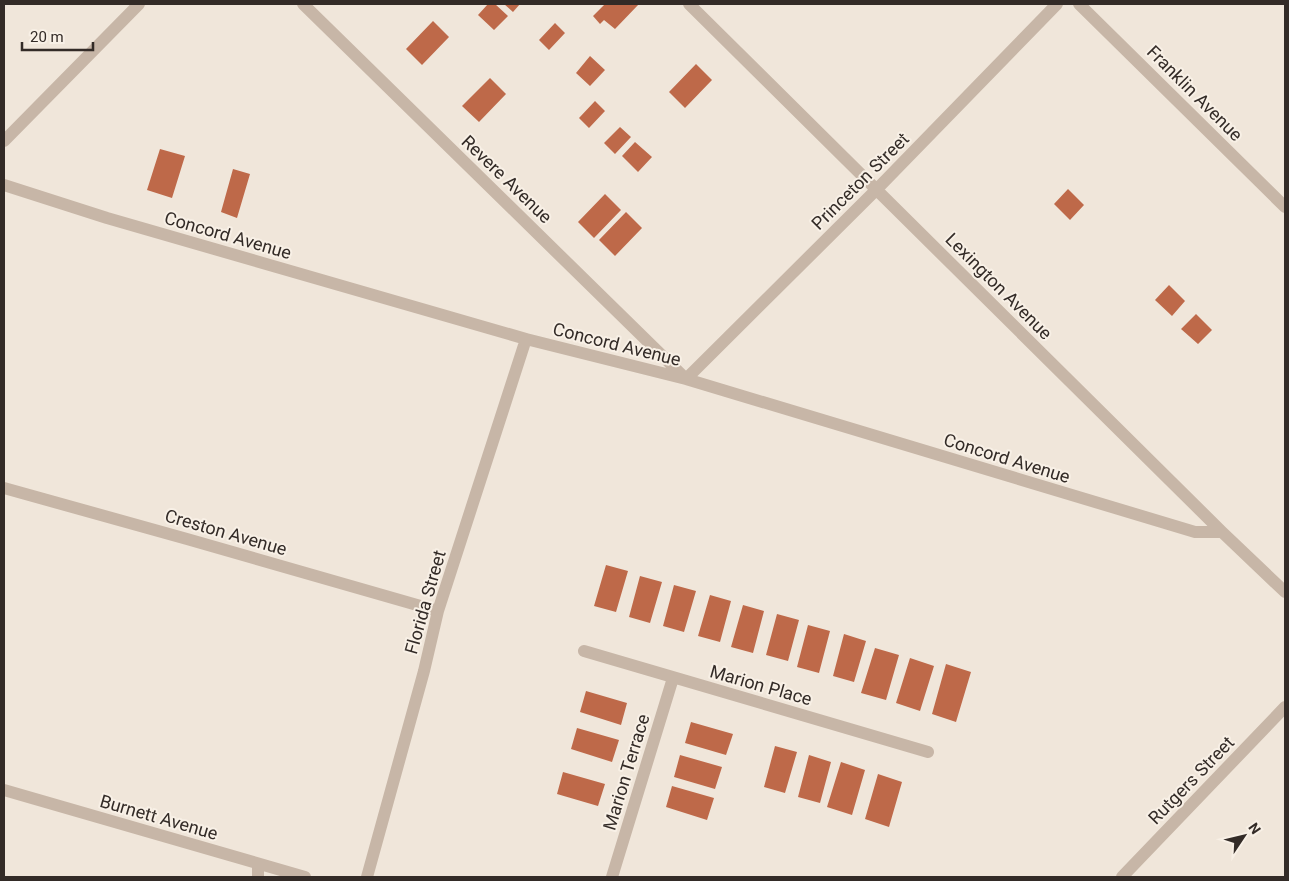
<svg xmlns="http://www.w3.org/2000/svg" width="1289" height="881" font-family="Roboto,sans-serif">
<rect width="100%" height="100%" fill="#f0e6da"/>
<!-- building -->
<path fill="#be6949" d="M 488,4 L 495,4 L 508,16 L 494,30 L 478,15 Z
M 504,4 L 520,4 L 513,12 Z
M 605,4 L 639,4 L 615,29 L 604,20 L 600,24 L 593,16 Z
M 433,21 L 449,37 L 422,65 L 406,49 Z
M 555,23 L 565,33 L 549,50 L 539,40 Z
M 590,56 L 605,70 L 590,86 L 576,73 Z
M 696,64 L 712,80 L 685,108 L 669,92 Z
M 490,78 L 506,94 L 479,122 L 462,106 Z
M 595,101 L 605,111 L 589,128 L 579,118 Z
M 620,127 L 631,137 L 615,154 L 604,143 Z
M 635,142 L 652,157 L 638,172 L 622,156 Z
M 160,149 L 185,156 L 172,198 L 147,190 Z
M 233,169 L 250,174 L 237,218 L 221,212 Z
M 1068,189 L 1084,205 L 1070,220 L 1054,204 Z
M 605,194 L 621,210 L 594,238 L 578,222 Z
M 626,212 L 642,228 L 615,256 L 599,240 Z
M 1169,285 L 1185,301 L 1172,316 L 1155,300 Z
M 1196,314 L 1212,330 L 1198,344 L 1181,329 Z
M 606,565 L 628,571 L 616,612 L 594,606 Z
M 640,576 L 662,582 L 650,623 L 629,617 Z
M 674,585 L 696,591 L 684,632 L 663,626 Z
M 710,595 L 731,601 L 720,642 L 698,636 Z
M 743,605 L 764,611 L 753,653 L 731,647 Z
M 777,614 L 799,620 L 788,661 L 766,655 Z
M 808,625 L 830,631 L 819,673 L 797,667 Z
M 844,634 L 866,641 L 854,682 L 833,676 Z
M 875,648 L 899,655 L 886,700 L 861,693 Z
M 910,658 L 934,666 L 920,711 L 896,703 Z
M 946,664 L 971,672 L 956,722 L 932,714 Z
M 586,691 L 627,703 L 621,725 L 580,712 Z
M 691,722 L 733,734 L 726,755 L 685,743 Z
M 577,728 L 619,740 L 612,762 L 571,749 Z
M 775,746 L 797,752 L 785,793 L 764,787 Z
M 680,755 L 722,767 L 715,789 L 674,777 Z
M 809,755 L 831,762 L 820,803 L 798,797 Z
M 841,762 L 865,770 L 852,815 L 827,807 Z
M 563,772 L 605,784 L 598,806 L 557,794 Z
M 878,774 L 902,782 L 889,827 L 865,819 Z
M 672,786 L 714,798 L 707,820 L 666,807 Z"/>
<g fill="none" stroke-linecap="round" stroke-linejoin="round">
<!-- service -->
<path stroke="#c7b6a7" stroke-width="12" d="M 258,877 L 258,864"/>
<!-- minor -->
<path stroke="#c7b6a7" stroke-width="12" d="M 303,4 L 686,379 L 877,189 L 1057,4
M 689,4 L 1222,532 L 1285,592
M 1079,4 L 1285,207
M 4,141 L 139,4
M 4,185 L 107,218 L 526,339 L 686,379 L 1195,532 L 1222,532
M 4,488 L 187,539 L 438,611
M 584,651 L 928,752
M 367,877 L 424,671 L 438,611 L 526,339
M 612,877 L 673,678
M 1122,877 L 1285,707"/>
<!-- tertiary -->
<path stroke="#c7b6a7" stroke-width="12" d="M 4,790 L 305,877"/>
</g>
<g text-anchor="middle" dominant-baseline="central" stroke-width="4" stroke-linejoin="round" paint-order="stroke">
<!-- street labels -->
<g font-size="18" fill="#332b27" stroke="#f8f0e6">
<text transform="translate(1195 93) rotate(45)">Franklin Avenue</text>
<text transform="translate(507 179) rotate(44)">Revere Avenue</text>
<text transform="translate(860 181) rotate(-45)">Princeton Street</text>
<text transform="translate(228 235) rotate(16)">Concord Avenue</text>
<text transform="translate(999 286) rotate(45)">Lexington Avenue</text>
<text transform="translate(617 344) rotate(14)">Concord Avenue</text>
<text transform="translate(1007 458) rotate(17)">Concord Avenue</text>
<text transform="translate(226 532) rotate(16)">Creston Avenue</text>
<text transform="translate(425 602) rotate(-74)">Florida Street</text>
<text transform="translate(761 685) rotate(16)">Marion Place</text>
<text transform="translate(626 772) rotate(-73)">Marion Terrace</text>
<text transform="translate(1191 780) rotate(-46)">Rutgers Street</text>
<text transform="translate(159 817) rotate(16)">Burnett Avenue</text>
</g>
</g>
<!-- border -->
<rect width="1289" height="881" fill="none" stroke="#332b27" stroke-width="10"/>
<!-- north arrow -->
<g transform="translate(1244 836) rotate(55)" stroke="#f8f0e6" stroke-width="4" paint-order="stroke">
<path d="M0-4L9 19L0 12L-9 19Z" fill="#332b27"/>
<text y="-8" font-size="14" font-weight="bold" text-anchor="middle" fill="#332b27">N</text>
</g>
<!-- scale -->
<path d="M22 42v8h71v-8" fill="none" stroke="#332b27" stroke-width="2.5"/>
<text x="30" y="42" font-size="15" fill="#332b27" stroke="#f8f0e6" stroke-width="4" paint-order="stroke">20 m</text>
</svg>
